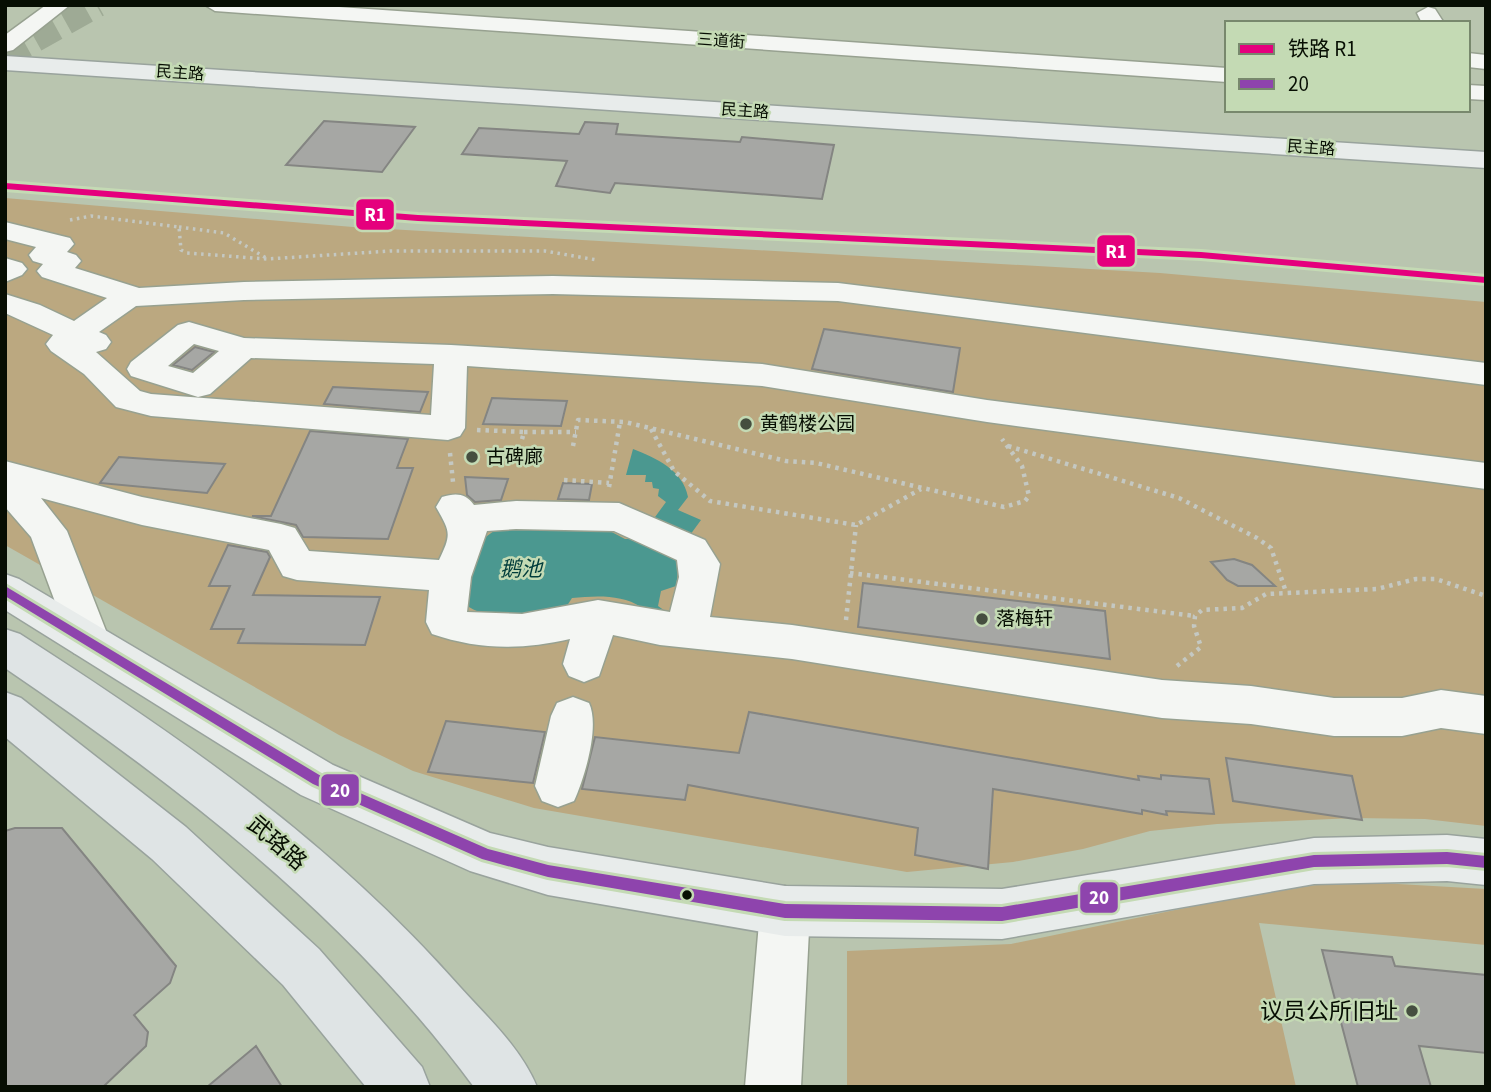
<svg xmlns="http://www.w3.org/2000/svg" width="1491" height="1092" font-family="'Source Sans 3','Noto Sans SC',sans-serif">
<rect width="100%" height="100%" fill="#b9c5af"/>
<!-- green -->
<path fill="#bba880" d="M 5,198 L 353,227 L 1160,273 L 1486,302 L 1486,826 L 1425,819 L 1354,818 L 1217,824 L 1150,831 L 1083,849 L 1013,862 L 907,872 L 534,808 L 413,771 L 339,735 L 5,545 Z
M 1345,881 L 1486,889 L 1486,945 L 1259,923 L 1296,1087 L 847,1087 L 847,951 L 1011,944 L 1252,894 Z"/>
<!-- water -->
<path fill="#4b9890" d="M 633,449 C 656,458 683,470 688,497 L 678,510 L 701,520 L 682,546 L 676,586 L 661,591 L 658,606 L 672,616 L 640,613 L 641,607 C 621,594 595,596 572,598 L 563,612 C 535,617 494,623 469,607 L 467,586 L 483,539 L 502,525 L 606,529 L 625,539 L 639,539 L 666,502 L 658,496 L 659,489 L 653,488 L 652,482 L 645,482 L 646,475 L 626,475 Z"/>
<!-- building -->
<path fill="#a6a7a4" stroke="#848582" stroke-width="2" d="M 324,121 L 415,127 L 382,172 L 286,165 Z
M 585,122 L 618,124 L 616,134 L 740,142 L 742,137 L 834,145 L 822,199 L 615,183 L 610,193 L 556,186 L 567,161 L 462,154 L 479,128 L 579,134 Z
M 824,329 L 960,348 L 953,392 L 812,369 Z
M 195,347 L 214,352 L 192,370 L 173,365 Z
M 333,387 L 428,392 L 420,412 L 324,404 Z
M 492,398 L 567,401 L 561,426 L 483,424 Z
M 310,431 L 408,439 L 397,468 L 413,468 L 388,539 L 303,537 L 296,525 L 252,516 L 271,516 Z
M 119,457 L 161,460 L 225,464 L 207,493 L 100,483 Z
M 465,477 L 508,479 L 501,500 L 475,502 L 467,495 Z
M 563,483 L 592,484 L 589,500 L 558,499 Z
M 228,545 L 267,552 L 270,557 L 253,595 L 380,597 L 365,645 L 238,643 L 244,629 L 211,629 L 230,586 L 209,586 Z
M 1234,559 L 1252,565 L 1275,586 L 1238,586 L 1227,580 L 1211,562 Z
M 863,583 L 1105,611 L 1110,659 L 858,627 Z
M 749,712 L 1139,780 L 1138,776 L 1161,779 L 1161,775 L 1209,779 L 1214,814 L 1166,811 L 1167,815 L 1142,810 L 1142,814 L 993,789 L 988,869 L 915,855 L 918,828 L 688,785 L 685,800 L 582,789 L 595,737 L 739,753 Z
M 446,721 L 545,732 L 533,783 L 428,772 Z
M 1226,758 L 1352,776 L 1362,820 L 1233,801 Z
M 15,828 L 62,828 L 176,966 L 170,983 L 134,1015 L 148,1032 L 146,1046 L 103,1087 L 5,1087 L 5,831 Z
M 1322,950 L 1392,957 L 1395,966 L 1486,975 L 1486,1053 L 1419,1046 L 1431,1087 L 1358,1087 Z
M 256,1046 L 282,1087 L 207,1087 Z"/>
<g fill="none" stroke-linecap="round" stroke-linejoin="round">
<!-- major-tunnel -->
<path stroke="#9eaa95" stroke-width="24" stroke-dasharray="24 11" stroke-linecap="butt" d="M 5,57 L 98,5"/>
<!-- minor casing -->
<g stroke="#97a190" stroke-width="3">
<path id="minor" d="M 46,5 L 70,5 L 13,50 L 5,52 L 5,35 Z
M 205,5 L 310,5 L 1227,68 L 1227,82 L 215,11 Z
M 1428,7 L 1435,9 L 1444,23 L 1422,23 L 1417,13 Z
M 1468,53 L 1486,55 L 1486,69 L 1468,67 Z
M 1468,85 L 1486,86 L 1486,100 L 1468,99 Z
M 5,222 L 70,238 L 74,244 L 67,252 L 76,255 L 81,261 L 75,268 L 139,288 L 244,282 L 553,276 L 838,283 L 1486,363 L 1486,385 L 838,301 L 553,294 L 244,300 L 136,306 L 99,332 L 106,335 L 111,342 L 106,349 L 96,352 L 140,391 L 151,394 L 431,415 L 434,364 L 251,358 L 210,394 L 198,397 L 131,376 L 127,369 L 131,362 L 178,325 L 189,322 L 244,338 L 451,345 L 762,364 L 987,400 L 1486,463 L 1486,489 L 987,422 L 762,386 L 467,366 L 465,428 L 460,436 L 448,440 L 151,416 L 116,407 L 84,374 L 51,351 L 46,344 L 53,335 L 5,313 L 5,294 L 40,305 L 74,321 L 107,298 L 42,277 L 37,271 L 43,264 L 33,261 L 29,255 L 36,247 L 5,239 ZM 194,344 L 219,351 L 193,373 L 168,366 Z
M 5,258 L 22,263 L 27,269 L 22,275 L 5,282 Z
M 5,461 L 142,497 L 281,524 L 295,528 L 309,551 L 439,560 C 452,533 450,532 436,507 L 442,497 C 456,493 465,493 474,505 L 516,501 L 619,503 L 705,540 L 720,564 L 710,617 L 792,625 L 1162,680 L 1251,686 L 1334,698 L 1402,698 L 1441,690 L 1486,696 L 1486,734 L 1441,728 L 1402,736 L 1334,736 L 1251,724 L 1162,718 L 792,659 L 660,645 L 613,635 L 599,676 L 584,682 L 569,676 L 563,664 L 570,639 C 521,650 479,650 432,634 L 426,622 L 429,590 L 297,580 L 283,576 L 269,550 L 142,525 L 41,498 L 67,531 L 110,641 L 104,653 L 89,658 L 74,653 L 31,537 L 5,507 ZM 516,529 L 614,531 L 677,560 L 679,577 L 670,612 L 598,600 L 522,614 L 467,612 L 471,577 L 487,531 Z
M 573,697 L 589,703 C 600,726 585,777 574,801 L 558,807 L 542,801 L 535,786 L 551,716 L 557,703 Z
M 785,886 L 803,893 L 810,911 L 801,1087 L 745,1087 L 760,911 L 767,893 Z"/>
</g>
<!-- major casing -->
<g stroke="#99a39d" stroke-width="3">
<path id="major" d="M 5,56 L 1486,152 L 1486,168 L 5,70 Z
M 5,574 L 19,579 L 333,765 L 490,833 L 548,847 L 785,886 L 1002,889 L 1314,838 L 1447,835 L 1486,839 L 1486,885 L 1447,881 L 1314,884 L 1002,939 L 785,936 L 548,895 L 470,871 L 301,795 L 5,610 Z"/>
</g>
<!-- highway casing -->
<g stroke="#99a39d" stroke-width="3">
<path id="highway" d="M 5,629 L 20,634 C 183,739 330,840 460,987 C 488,1018 521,1048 537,1087 L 474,1087 C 348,916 180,787 5,668 Z
M 5,692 L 21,698 L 186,827 L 319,949 L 422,1067 L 430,1087 L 366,1087 L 283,985 L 152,859 L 5,737 Z"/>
</g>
<!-- path-far1 -->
<path stroke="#c4c8c2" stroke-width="3.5" stroke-dasharray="2.5 4.5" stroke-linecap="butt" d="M 70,220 L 91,216 L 179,227 L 181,250 L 187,253 L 267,259 L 390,251 L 545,251 L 597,260
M 179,227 L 224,233 L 266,258"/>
<!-- path -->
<path stroke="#c4c8c2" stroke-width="4.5" stroke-dasharray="3.5 5" stroke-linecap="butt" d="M 651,429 L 674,471 L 710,501 L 856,525 L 921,489
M 477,430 L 524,432 L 521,443
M 524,432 L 576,432
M 573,446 L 578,420 L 625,422 L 786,461 L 816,463 L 1004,507 L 1025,501 L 1029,496 L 1022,466 L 1002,439
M 1008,446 L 1179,498 L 1257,538 L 1271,548 L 1286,592
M 450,453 L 453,482
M 564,480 L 609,483
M 609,487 L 620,422
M 850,573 L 1195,616
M 846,620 L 856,525
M 1177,666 L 1201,647 L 1194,626 L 1195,616 L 1202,610 L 1242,608 L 1266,594 L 1377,589 L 1416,579 L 1436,579 L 1486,596"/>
<!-- minor -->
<use href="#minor" fill="#f4f6f3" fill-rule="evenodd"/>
<!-- major -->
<use href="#major" fill="#e8eceb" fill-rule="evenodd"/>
<!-- highway -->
<use href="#highway" fill="#dfe4e5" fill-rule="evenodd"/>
<!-- rail casing -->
<g stroke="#b6b8b3" stroke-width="6">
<path id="rail" d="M 5,186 L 418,218 L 1201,255 L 1486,280"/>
</g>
<!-- rail -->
<use href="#rail" stroke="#c4dab4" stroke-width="4.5" stroke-dasharray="12" stroke-linecap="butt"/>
<!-- bus-1 casing -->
<g stroke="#c4dab4" stroke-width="6">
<path id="bus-1" d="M 5,586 L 321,776 L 488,849 L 548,865 L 785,904 L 1002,907 L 1314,855 L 1447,852 L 1486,856 L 1486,868 L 1447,864 L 1314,867 L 1002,921 L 785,918 L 548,877 L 482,859 L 313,784 L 5,596 Z"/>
</g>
<!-- bus-1 -->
<use href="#bus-1" fill="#8e44ad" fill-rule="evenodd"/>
<!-- rail-1 casing -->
<g stroke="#c4dab4" stroke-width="6">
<path id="rail-1" d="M 5,183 L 418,215 L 1201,252 L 1486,277 L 1486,283 L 1201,258 L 418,221 L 5,189 Z"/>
</g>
<!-- rail-1 -->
<use href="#rail-1" fill="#e5007d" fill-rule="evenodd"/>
</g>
<!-- markers -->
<g fill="#454e3f" stroke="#c4dab4" stroke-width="2.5">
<circle cx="746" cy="424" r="7"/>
<circle cx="472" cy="457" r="7"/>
<circle cx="982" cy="619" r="7"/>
<circle cx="1412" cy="1011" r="7"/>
</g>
<circle fill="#070e03" stroke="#c4dab4" stroke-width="2.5" cx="687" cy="895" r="6"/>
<g text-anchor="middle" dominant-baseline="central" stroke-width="5" stroke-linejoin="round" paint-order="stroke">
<!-- far-street labels -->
<g font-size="16" fill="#070e03" stroke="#c4dab4">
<text transform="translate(721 41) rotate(4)">三道街</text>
<text transform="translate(180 73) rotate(4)">民主路</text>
<text transform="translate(745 111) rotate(4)">民主路</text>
<text transform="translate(1311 148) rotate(4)">民主路</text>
</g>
<!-- poi labels -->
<g font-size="19" fill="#070e03" stroke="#c4dab4" text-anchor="start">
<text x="760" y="424">黄鹤楼公园</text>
<text x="486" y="457">古碑廊</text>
<text x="996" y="619">落梅轩</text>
</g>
<!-- water labels -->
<g font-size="21" font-style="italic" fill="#003c3b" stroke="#c4dab4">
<text x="521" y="569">鹅池</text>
</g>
<!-- near-street labels -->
<g font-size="23" fill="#070e03" stroke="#c4dab4">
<text transform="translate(277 843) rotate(41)">武珞路</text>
</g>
<!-- near-poi labels -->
<g font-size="23" fill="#070e03" stroke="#c4dab4" text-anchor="end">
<text x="1398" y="1011">议员公所旧址</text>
</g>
</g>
<g stroke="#c4dab4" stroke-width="2.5">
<rect x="355" y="198" width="40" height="33" rx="7" fill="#e5007d"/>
<rect x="1096" y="234" width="40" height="34" rx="7" fill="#e5007d"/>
<rect x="320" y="773" width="40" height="34" rx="7" fill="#8e44ad"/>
<rect x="1079" y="881" width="40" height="33" rx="7" fill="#8e44ad"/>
</g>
<g font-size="19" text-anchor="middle" font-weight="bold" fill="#fff">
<text x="375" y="221">R1</text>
<text x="1116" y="258">R1</text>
<text x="340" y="797">20</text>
<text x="1099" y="904">20</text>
</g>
<!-- border -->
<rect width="1491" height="1092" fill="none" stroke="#070e03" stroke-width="14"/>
<!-- legend -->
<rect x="1225" y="21" width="245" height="91" fill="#c4dab4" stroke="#78886d" stroke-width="2"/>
<rect x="1239" y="44" width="35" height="10" fill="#e5007d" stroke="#78886d" stroke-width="2"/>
<text x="1288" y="56" font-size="21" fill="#070e03">铁路 R1</text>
<rect x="1239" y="79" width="35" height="10" fill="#8e44ad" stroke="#78886d" stroke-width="2"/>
<text x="1288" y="91" font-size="21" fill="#070e03">20</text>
</svg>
